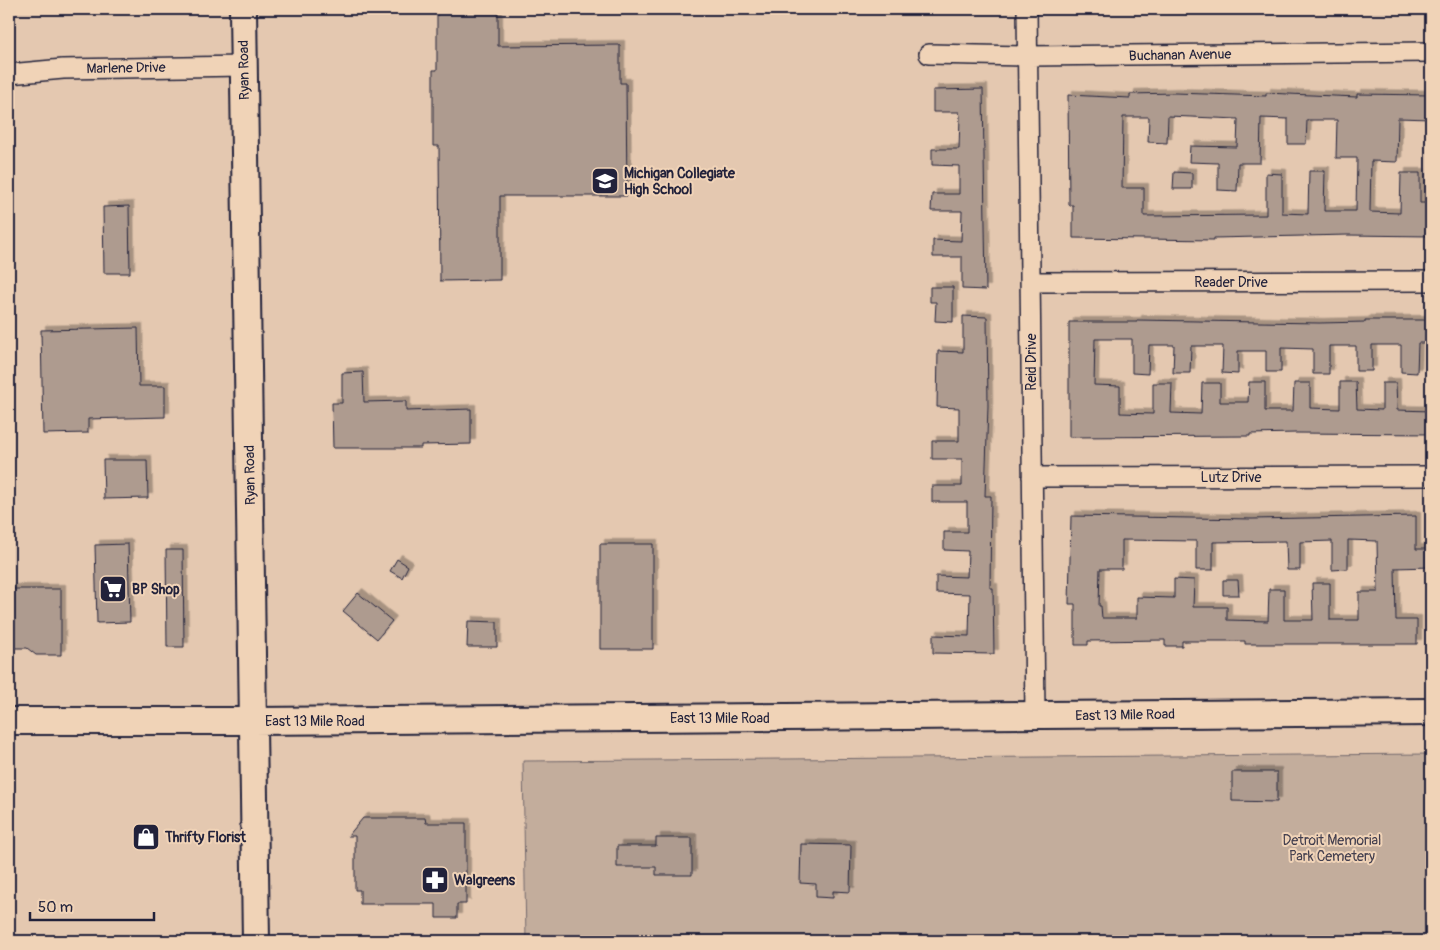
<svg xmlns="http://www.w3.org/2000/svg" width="1440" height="950" font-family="Pangolin,sans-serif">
<defs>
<filter id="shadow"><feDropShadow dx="4.5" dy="-4.5" stdDeviation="0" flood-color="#0004"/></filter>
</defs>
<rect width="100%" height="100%" fill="#e4c8b0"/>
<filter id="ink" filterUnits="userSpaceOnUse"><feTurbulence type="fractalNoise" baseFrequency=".02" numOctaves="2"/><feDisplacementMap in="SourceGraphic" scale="10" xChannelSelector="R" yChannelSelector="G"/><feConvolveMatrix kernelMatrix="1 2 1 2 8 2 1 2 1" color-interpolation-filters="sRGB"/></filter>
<g filter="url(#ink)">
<!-- green -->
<path fill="#c3ad9c" stroke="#72686c" d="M 1431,754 L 1431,941 L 526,941 L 523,761 Z"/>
<!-- building -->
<path fill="#ae9b8f" stroke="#22223b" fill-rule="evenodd" filter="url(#shadow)" d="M 437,9 L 498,9 L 498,46 L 620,45 L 620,83 L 626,83 L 627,196 L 500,196 L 500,280 L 440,281 L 439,146 L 433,146 L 433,70 L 437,70 Z
M 983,89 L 986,290 L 962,289 L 962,257 L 933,257 L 933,240 L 961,241 L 962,211 L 931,211 L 932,194 L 959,194 L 959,166 L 932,165 L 932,149 L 959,149 L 960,116 L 959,112 L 933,112 L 933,90 Z
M 1175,93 L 1266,96 L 1266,93 L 1357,97 L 1357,94 L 1431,95 L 1431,119 L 1398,118 L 1397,162 L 1371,161 L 1370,212 L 1400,213 L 1401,173 L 1420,173 L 1420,203 L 1431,203 L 1431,236 L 1348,235 L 1214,238 L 1214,240 L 1073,238 L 1073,205 L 1069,205 L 1068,95 L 1130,98 L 1130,94 ZM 1168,116 L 1238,119 L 1237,147 L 1190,146 L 1189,162 L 1218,163 L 1218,190 L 1237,191 L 1238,163 L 1260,163 L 1261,118 L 1288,119 L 1288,144 L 1306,144 L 1307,120 L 1337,120 L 1336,158 L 1357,158 L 1356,211 L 1324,211 L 1325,171 L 1309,171 L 1308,214 L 1282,213 L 1282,174 L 1266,173 L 1266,215 L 1144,216 L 1144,188 L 1122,188 L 1123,117 L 1149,117 L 1148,142 L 1167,143 Z
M 1174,172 L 1192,173 L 1192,189 L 1173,189 Z
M 129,206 L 130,273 L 104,273 L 103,207 Z
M 930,287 L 953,287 L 953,322 L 935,321 L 936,302 L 930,302 Z
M 963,316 L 987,317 L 988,406 L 985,496 L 991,496 L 990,588 L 993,588 L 994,654 L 933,653 L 933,635 L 969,636 L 970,594 L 936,593 L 936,576 L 967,577 L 968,551 L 944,550 L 944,532 L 967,532 L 967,502 L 932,502 L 932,486 L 962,486 L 962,459 L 932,459 L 932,441 L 959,441 L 959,408 L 937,407 L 938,351 L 963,352 Z
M 1137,320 L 1319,323 L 1365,322 L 1365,320 L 1431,320 L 1431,343 L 1418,343 L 1417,373 L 1401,372 L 1401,345 L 1372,345 L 1372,371 L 1356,371 L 1356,346 L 1329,346 L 1329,374 L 1313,374 L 1313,349 L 1281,348 L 1281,372 L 1266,372 L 1266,351 L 1238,351 L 1238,374 L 1222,373 L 1223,346 L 1191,346 L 1190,373 L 1173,373 L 1174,345 L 1149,345 L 1148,374 L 1132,373 L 1132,339 L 1095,339 L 1094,385 L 1120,386 L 1120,413 L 1153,414 L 1153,383 L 1172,383 L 1171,413 L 1201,414 L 1202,383 L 1220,383 L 1220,402 L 1248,402 L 1249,382 L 1265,382 L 1265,411 L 1293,411 L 1294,383 L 1310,383 L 1310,408 L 1340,409 L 1340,382 L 1356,382 L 1357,409 L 1382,410 L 1382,383 L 1396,383 L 1397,410 L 1431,411 L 1431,434 L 1296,433 L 1250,434 L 1250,436 L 1069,437 L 1069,322 L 1137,322 Z
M 138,328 L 139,386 L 165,386 L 165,417 L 88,419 L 88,433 L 43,434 L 41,330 Z
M 363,372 L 364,402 L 406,401 L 406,411 L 471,409 L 471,444 L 421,445 L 421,448 L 333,448 L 332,403 L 342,403 L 342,373 Z
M 103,460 L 147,460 L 148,498 L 104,499 Z
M 1071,516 L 1252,519 L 1416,516 L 1416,549 L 1431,549 L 1431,567 L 1395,568 L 1396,620 L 1417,620 L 1417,644 L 1245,644 L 1245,641 L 1182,641 L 1182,646 L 1165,646 L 1165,640 L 1088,641 L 1088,645 L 1075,645 L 1075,604 L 1069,604 ZM 1122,540 L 1196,541 L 1196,570 L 1213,570 L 1213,542 L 1286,541 L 1287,570 L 1300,570 L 1300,542 L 1332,541 L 1332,570 L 1348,569 L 1348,540 L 1377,541 L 1378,592 L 1359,592 L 1359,620 L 1330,620 L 1330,583 L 1312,583 L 1313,620 L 1284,620 L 1284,589 L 1269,589 L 1268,621 L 1227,620 L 1227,607 L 1193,607 L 1194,580 L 1174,579 L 1174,598 L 1137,597 L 1137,618 L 1102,618 L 1101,606 L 1099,606 L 1100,569 L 1122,569 Z
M 128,544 L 130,622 L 97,623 L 95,545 Z
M 600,544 L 653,544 L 653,649 L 600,649 Z
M 166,550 L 183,550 L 184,647 L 167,647 Z
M 397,559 L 408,566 L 402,578 L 390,571 Z
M 1223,580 L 1238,580 L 1239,595 L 1223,595 Z
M 9,589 L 61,589 L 61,655 L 36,655 L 27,648 L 9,648 Z
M 358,593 L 392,621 L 377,639 L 343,611 Z
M 468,621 L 497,622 L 497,647 L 467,647 Z
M 1232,772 L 1277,772 L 1277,802 L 1232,801 Z
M 363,818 L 425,818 L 426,823 L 466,823 L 466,904 L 457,904 L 457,918 L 436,918 L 436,904 L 360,904 L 360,890 L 355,890 L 355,836 L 348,836 Z
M 656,838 L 692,838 L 692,875 L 656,875 L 656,867 L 617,867 L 617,846 L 656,846 Z
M 801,844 L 851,845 L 850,892 L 833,891 L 833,898 L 816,897 L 816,884 L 800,883 Z"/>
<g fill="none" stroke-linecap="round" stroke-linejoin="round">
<!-- street casing -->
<g stroke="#22223b" stroke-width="22">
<path id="street" d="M 1027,9 L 1035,715
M 929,54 L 1029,56 L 1431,52
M 9,74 L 63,69 L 244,66
M 1031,282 L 1431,281
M 1032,477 L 1431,476"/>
</g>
<!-- secondary casing -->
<g stroke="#22223b" stroke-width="30">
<path id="secondary" d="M 243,9 L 256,941
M 9,721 L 253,721 L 1431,712"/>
</g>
<!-- street -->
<use href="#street" stroke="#f0d3b7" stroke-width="19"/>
<!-- secondary -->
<use href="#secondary" stroke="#f0d3b7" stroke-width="26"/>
</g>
</g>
<!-- icons -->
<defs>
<g id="school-square" transform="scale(1.4375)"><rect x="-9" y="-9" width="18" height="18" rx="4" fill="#22223b" stroke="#f0d3b7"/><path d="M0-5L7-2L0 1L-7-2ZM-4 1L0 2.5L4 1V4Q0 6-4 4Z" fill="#fff"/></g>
<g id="supermarket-square" transform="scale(1.4375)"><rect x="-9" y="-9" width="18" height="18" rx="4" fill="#22223b" stroke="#f0d3b7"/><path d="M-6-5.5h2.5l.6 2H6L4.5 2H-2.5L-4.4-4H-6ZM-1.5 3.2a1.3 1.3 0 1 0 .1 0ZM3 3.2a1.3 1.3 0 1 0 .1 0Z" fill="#fff"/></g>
<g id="shop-square" transform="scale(1.4375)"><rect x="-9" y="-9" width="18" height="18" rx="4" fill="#22223b" stroke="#f0d3b7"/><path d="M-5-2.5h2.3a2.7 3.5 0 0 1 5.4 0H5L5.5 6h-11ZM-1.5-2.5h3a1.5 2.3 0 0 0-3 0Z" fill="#fff"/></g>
<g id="pharmacy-square" transform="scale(1.4375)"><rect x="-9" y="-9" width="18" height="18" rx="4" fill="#22223b" stroke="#f0d3b7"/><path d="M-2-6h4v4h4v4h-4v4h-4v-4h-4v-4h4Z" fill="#fff"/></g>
</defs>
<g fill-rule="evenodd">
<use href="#school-square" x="605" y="181"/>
<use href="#supermarket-square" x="113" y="589"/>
<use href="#shop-square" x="146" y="837"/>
<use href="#pharmacy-square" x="435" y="880"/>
</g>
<g text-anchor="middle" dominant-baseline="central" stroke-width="4" stroke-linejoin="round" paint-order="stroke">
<!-- street labels -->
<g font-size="14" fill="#22223b" stroke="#f0d3b7">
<text transform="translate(1180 55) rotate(-1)">Buchanan Avenue</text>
<text transform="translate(126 68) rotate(-1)">Marlene Drive</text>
<text transform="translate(244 70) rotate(-91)">Ryan Road</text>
<text x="1231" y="282">Reader Drive</text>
<text transform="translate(1031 362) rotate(-90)">Reid Drive</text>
<text transform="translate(250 475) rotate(-91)">Ryan Road</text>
<text x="1231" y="477">Lutz Drive</text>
<text transform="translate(1125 715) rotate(-1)">East 13 Mile Road</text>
<text x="720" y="718">East 13 Mile Road</text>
<text x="315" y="721">East 13 Mile Road</text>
</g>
<!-- poi labels -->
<g font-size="14" font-weight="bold" fill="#22223b" stroke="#f0d3b7" text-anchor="start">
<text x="624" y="173">Michigan Collegiate<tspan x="624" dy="16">High School</tspan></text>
<text x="132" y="589">BP Shop</text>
<text x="165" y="837">Thrifty Florist</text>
<text x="454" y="880">Walgreens</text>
</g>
<!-- park labels -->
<g font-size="14" fill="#423e4e" stroke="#f0d3b7">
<text x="1332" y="840">Detroit Memorial<tspan x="1332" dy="16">Park Cemetery</tspan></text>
</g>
</g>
<!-- margin -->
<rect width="1440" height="950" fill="none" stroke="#f0d3b7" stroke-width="30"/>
<rect x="15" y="15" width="1410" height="920" fill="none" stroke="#22223b" stroke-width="2" filter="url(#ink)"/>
<!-- scale -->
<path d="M30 912v8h124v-8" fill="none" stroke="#22223b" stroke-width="2.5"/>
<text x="38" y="912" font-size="15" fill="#22223b" stroke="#f0d3b7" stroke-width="4" paint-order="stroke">50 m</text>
</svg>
